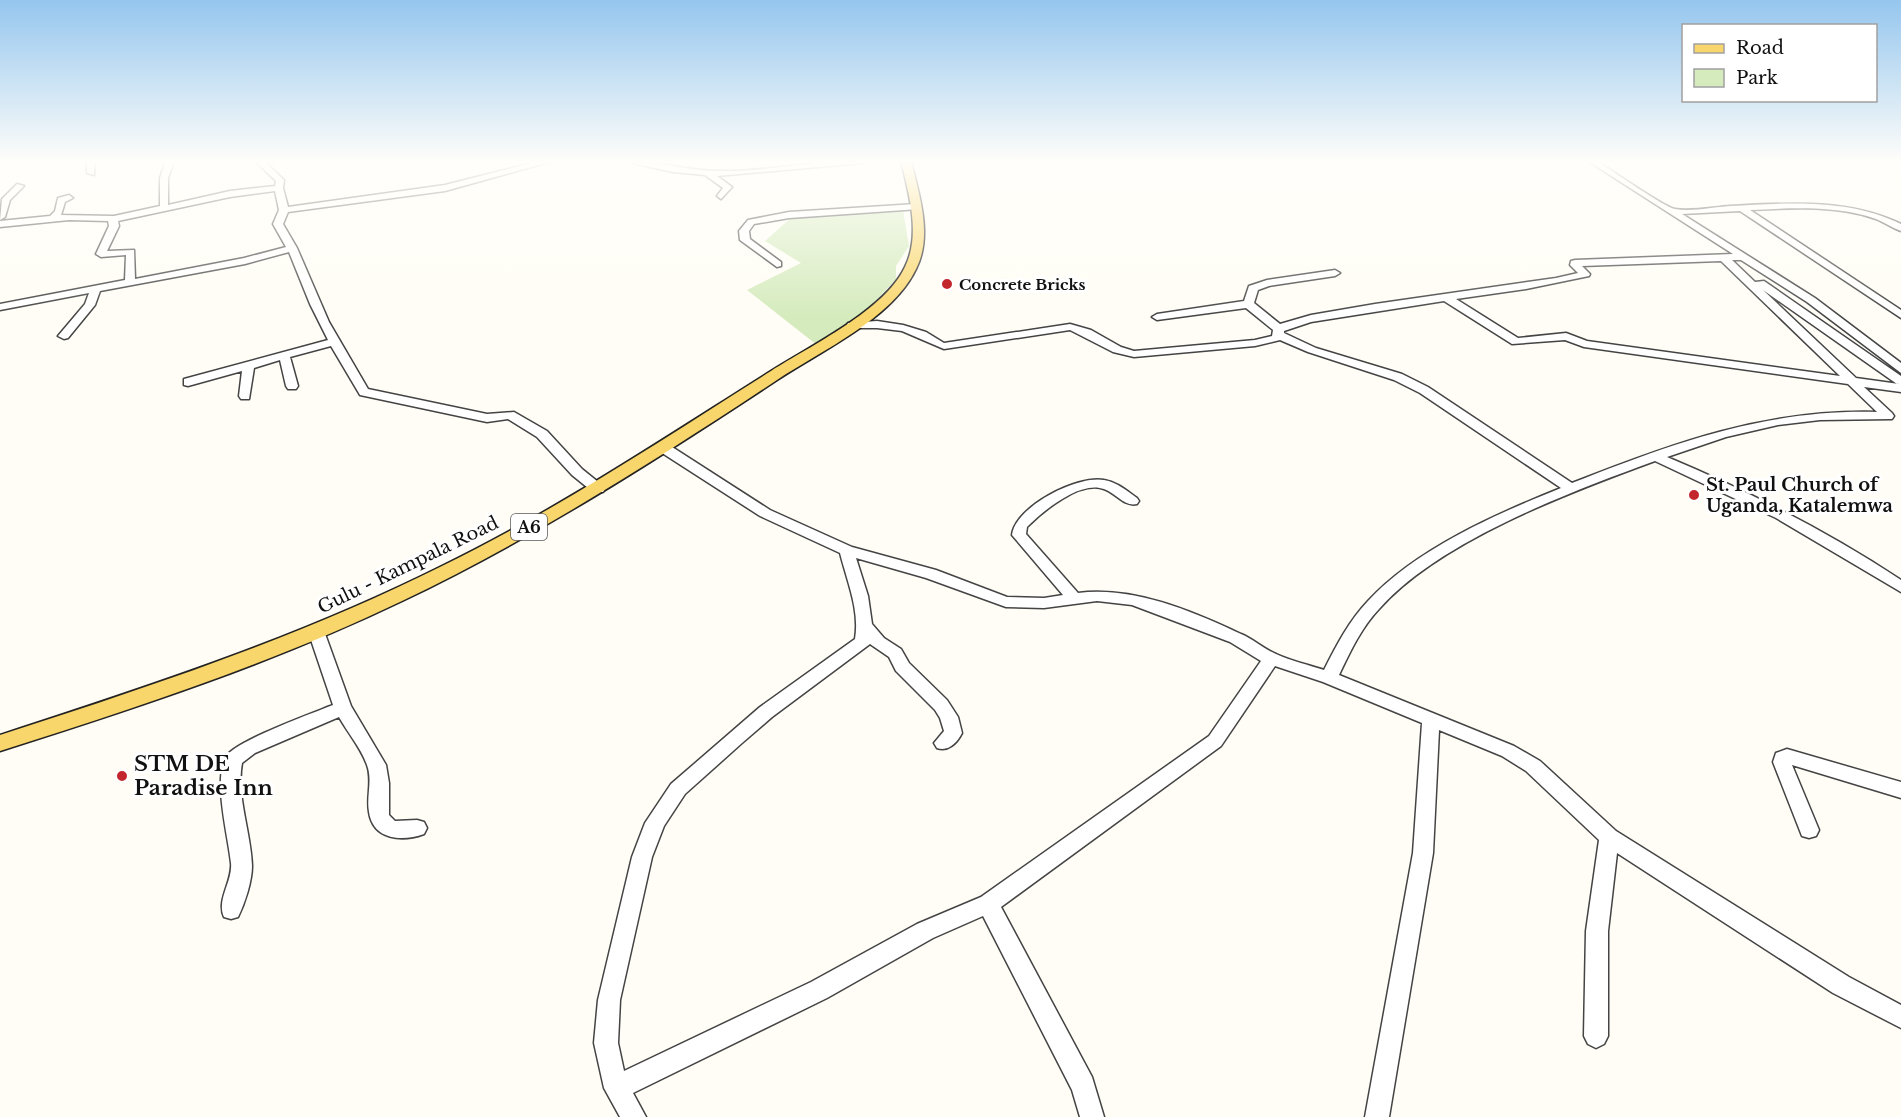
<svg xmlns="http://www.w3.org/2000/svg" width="1901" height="1117" font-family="'Libre Baskerville',serif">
<rect width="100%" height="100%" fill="#fffdf5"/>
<!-- green -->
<path fill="#d5ebbd" d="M 903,210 L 909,246 L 896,266 L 896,279 L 869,308 L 817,345 L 747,290 L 801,263 L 765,241 L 793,216 Z"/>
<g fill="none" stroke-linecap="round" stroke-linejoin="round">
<!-- minor casing -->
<g stroke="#444" stroke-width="3">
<path id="minor" d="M 87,161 L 95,161 L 94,175 L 87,173 Z
M 166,161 L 174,161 L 168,178 L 168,205 L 230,191 L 275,186 L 276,181 L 255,161 L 264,161 L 284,180 L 283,188 L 288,207 L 445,185 L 540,161 L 553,161 L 445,191 L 288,212 L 283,224 L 297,248 L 329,322 L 368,389 L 487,414 L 514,412 L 547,431 L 582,469 L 603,486 L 605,489 L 603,492 L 593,492 L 572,475 L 537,437 L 508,419 L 487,422 L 360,395 L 331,346 L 290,357 L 298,386 L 296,389 L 288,389 L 286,386 L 280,360 L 254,368 L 249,399 L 241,399 L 239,396 L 242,371 L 188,386 L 184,385 L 184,379 L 328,340 L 310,304 L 289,252 L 245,264 L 100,291 L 95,305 L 68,338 L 64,339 L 58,336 L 85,304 L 89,293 L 0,310 L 0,304 L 125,280 L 126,255 L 101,257 L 96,254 L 109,226 L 108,221 L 69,220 L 0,227 L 0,221 L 50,216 L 55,211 L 58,198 L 69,195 L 73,198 L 65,202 L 61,215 L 114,216 L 160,206 L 160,178 ZM 275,191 L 279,210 L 273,224 L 286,247 L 244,258 L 135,279 L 134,250 L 107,251 L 119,226 L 118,221 L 230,197 Z
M 623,161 C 655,160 687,171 719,171 C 769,172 818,159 867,161 L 863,163 L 717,176 L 732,187 L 721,199 L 717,196 L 723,188 L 705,175 L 673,172 Z
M 1588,161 L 1597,161 C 1611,170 1664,207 1675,209 C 1692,212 1713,207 1730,206 C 1787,203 1848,198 1901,224 L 1901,231 C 1892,228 1884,222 1876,219 C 1837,205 1790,208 1750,210 L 1901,310 L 1901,318 L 1740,211 L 1682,214 L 1815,298 L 1901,363 L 1901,373 L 1807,302 L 1741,260 L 1732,260 L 1755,282 L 1764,281 L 1901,376 L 1901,392 L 1864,387 L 1892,413 L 1894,416 L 1892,419 L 1820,420 L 1778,425 L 1726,437 L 1667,457 C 1748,491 1827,531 1901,580 L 1901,592 L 1776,518 L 1655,461 C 1570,492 1439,541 1379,609 C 1361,628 1350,652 1339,675 L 1514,746 L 1540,761 L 1616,831 L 1849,977 L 1901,1005 L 1901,1028 L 1833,993 L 1617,853 L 1608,931 L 1608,1036 L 1604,1044 L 1596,1048 L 1588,1044 L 1584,1036 L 1586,931 L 1599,840 L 1526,771 L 1502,756 L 1439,730 L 1433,853 L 1389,1117 L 1365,1117 L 1413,853 L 1422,723 L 1323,682 L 1275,666 L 1221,746 L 1001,907 L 1092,1077 L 1104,1117 L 1080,1117 L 1072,1090 L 983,916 L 933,938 L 827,998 L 633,1093 L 646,1117 L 620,1117 L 604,1088 L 594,1043 L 598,1000 L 632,857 L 645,823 L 671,784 L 760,707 L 855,639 C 860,610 847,581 840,553 L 760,516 L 659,451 L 657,448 L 659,445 L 669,445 L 770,510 L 852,547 L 936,570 L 1007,597 L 1044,598 L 1063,595 L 1012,535 C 1015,507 1077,475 1104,480 C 1117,482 1127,491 1137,498 L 1139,501 L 1137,504 C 1124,507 1116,493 1104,489 C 1080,480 1043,511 1027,527 L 1026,534 L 1078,593 C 1133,586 1192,611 1241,634 C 1253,639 1264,649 1276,654 C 1291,661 1309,665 1324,670 C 1336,646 1349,621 1368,601 C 1416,549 1496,514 1561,488 L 1420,393 L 1394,380 L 1308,352 L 1280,340 L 1255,346 L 1134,357 L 1113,352 L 1070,330 L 944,349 L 902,331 L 877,328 L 852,328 L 847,325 L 848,323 L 877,321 L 903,325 L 926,332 L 944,343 L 1070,324 L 1091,330 L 1121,347 L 1134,351 L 1255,340 L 1272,336 L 1273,330 L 1246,308 L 1157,320 L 1152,317 L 1157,314 L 1244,301 L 1249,286 L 1267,280 L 1335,270 L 1340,273 L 1335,276 L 1269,286 L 1258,290 L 1254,303 L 1280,324 L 1311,315 L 1375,304 L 1556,278 L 1578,273 L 1570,265 L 1571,261 L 1575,260 L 1733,254 ZM 1721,261 L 1840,376 L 1587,341 L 1566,333 L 1518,338 L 1456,299 L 1526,289 L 1589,276 L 1590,274 L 1582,266 ZM 1763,290 L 1897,384 L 1899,384 L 1856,378 ZM 1444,301 L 1512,344 L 1565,340 L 1584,347 L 1848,384 L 1877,412 C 1766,409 1673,443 1572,483 L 1428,387 L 1402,374 L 1316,348 L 1284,333 L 1284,331 L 1311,322 ZM 856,558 L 926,578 L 1006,607 L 1044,608 L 1097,601 L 1132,605 L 1230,642 L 1261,661 L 1209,736 L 981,897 L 917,924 L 811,982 L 624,1071 L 618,1043 L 620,1000 L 652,857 L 664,826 L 685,794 L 742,743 L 772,717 L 870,644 L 889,657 L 896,671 L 935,710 L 940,718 L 944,731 L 934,743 L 937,748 C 948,752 957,743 962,733 L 958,717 L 947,700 L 909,663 L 901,649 L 884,638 L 872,624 L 868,596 Z
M 17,184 L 24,186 L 10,200 L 5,217 L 0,220 L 2,199 Z
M 916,204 L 919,205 L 919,209 L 789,218 L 754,224 L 749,231 L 750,239 L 781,262 L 781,266 L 777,267 L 740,240 L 739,231 L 748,220 L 789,212 Z
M 316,625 L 322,627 L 324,631 L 351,706 L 386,765 L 389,783 L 389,815 L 395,821 L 417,820 L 424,822 L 427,828 L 424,834 C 402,842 373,840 369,812 C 366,796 373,781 367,765 C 361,748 348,733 339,717 L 255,753 L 242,763 C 236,797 251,832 252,866 C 252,881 245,903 238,917 L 231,919 L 224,917 C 216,900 233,881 231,863 C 228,835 214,784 225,758 C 232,742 313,713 333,705 L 308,631 L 310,627 Z
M 1787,749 L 1901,782 L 1901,798 L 1792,765 L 1819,830 L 1816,836 L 1809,838 L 1802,836 L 1773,762 L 1776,753 Z"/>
</g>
<!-- major casing -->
<g stroke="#222" stroke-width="3">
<path id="major" d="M 901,161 L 911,161 C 919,194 933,236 916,269 C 892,319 822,350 777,380 C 656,460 534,538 402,601 C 273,663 136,708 0,751 L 0,735 C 151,686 300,637 442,566 C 557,510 663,439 771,371 C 810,346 885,310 905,267 C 921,235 909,194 901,161 Z"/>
</g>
<!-- minor -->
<use href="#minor" fill="#fff" fill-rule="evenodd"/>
<!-- major -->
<use href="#major" fill="#f9d66b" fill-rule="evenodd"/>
</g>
<!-- sky -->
<linearGradient id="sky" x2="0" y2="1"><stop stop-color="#95c6ee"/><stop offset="0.51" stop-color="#fffefa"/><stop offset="1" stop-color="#fffefa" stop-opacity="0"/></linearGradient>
<rect width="1901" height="317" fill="url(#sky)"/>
<!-- markers -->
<g fill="#c4262e" stroke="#fff" stroke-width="2">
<circle cx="947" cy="284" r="6"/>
<circle cx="1694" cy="495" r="6"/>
<circle cx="122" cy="776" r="6"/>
</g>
<g text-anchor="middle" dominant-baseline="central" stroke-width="6" stroke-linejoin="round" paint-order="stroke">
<!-- far-poi labels -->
<g font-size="15" font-weight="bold" fill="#111" stroke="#fff" text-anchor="start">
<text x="959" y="284">Concrete Bricks</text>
</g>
<!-- shield labels -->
<rect fill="#fff" stroke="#585858" stroke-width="1.5" x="511" y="514" width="36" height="26" rx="4.5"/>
<g font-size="16" font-weight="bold" fill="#111">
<text x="529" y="527">A6</text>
</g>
<!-- poi labels -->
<g font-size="18" font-weight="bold" fill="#111" stroke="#fff" text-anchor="start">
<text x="1706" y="485">St. Paul Church of<tspan x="1706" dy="21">Uganda, Katalemwa</tspan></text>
</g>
<!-- street labels -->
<g font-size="18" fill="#111" stroke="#fff">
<text transform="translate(408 565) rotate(-26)">Gulu - Kampala Road</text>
</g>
<!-- near-poi labels -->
<g font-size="21" font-weight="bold" fill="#111" stroke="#fff" text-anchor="start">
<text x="134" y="764">STM DE<tspan x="134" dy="24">Paradise Inn</tspan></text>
</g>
</g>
<!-- legend -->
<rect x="1682" y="24" width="195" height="78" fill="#ffffff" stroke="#a0a0a0" stroke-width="1.5"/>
<rect x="1694" y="44" width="30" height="9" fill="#f9d66b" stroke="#a0a0a0" stroke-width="1.5"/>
<text x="1736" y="54" font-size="18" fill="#111111">Road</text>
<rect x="1694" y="69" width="30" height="18" fill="#d5ebbd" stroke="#a0a0a0" stroke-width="1.5"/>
<text x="1736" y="84" font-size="18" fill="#111111">Park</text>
</svg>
